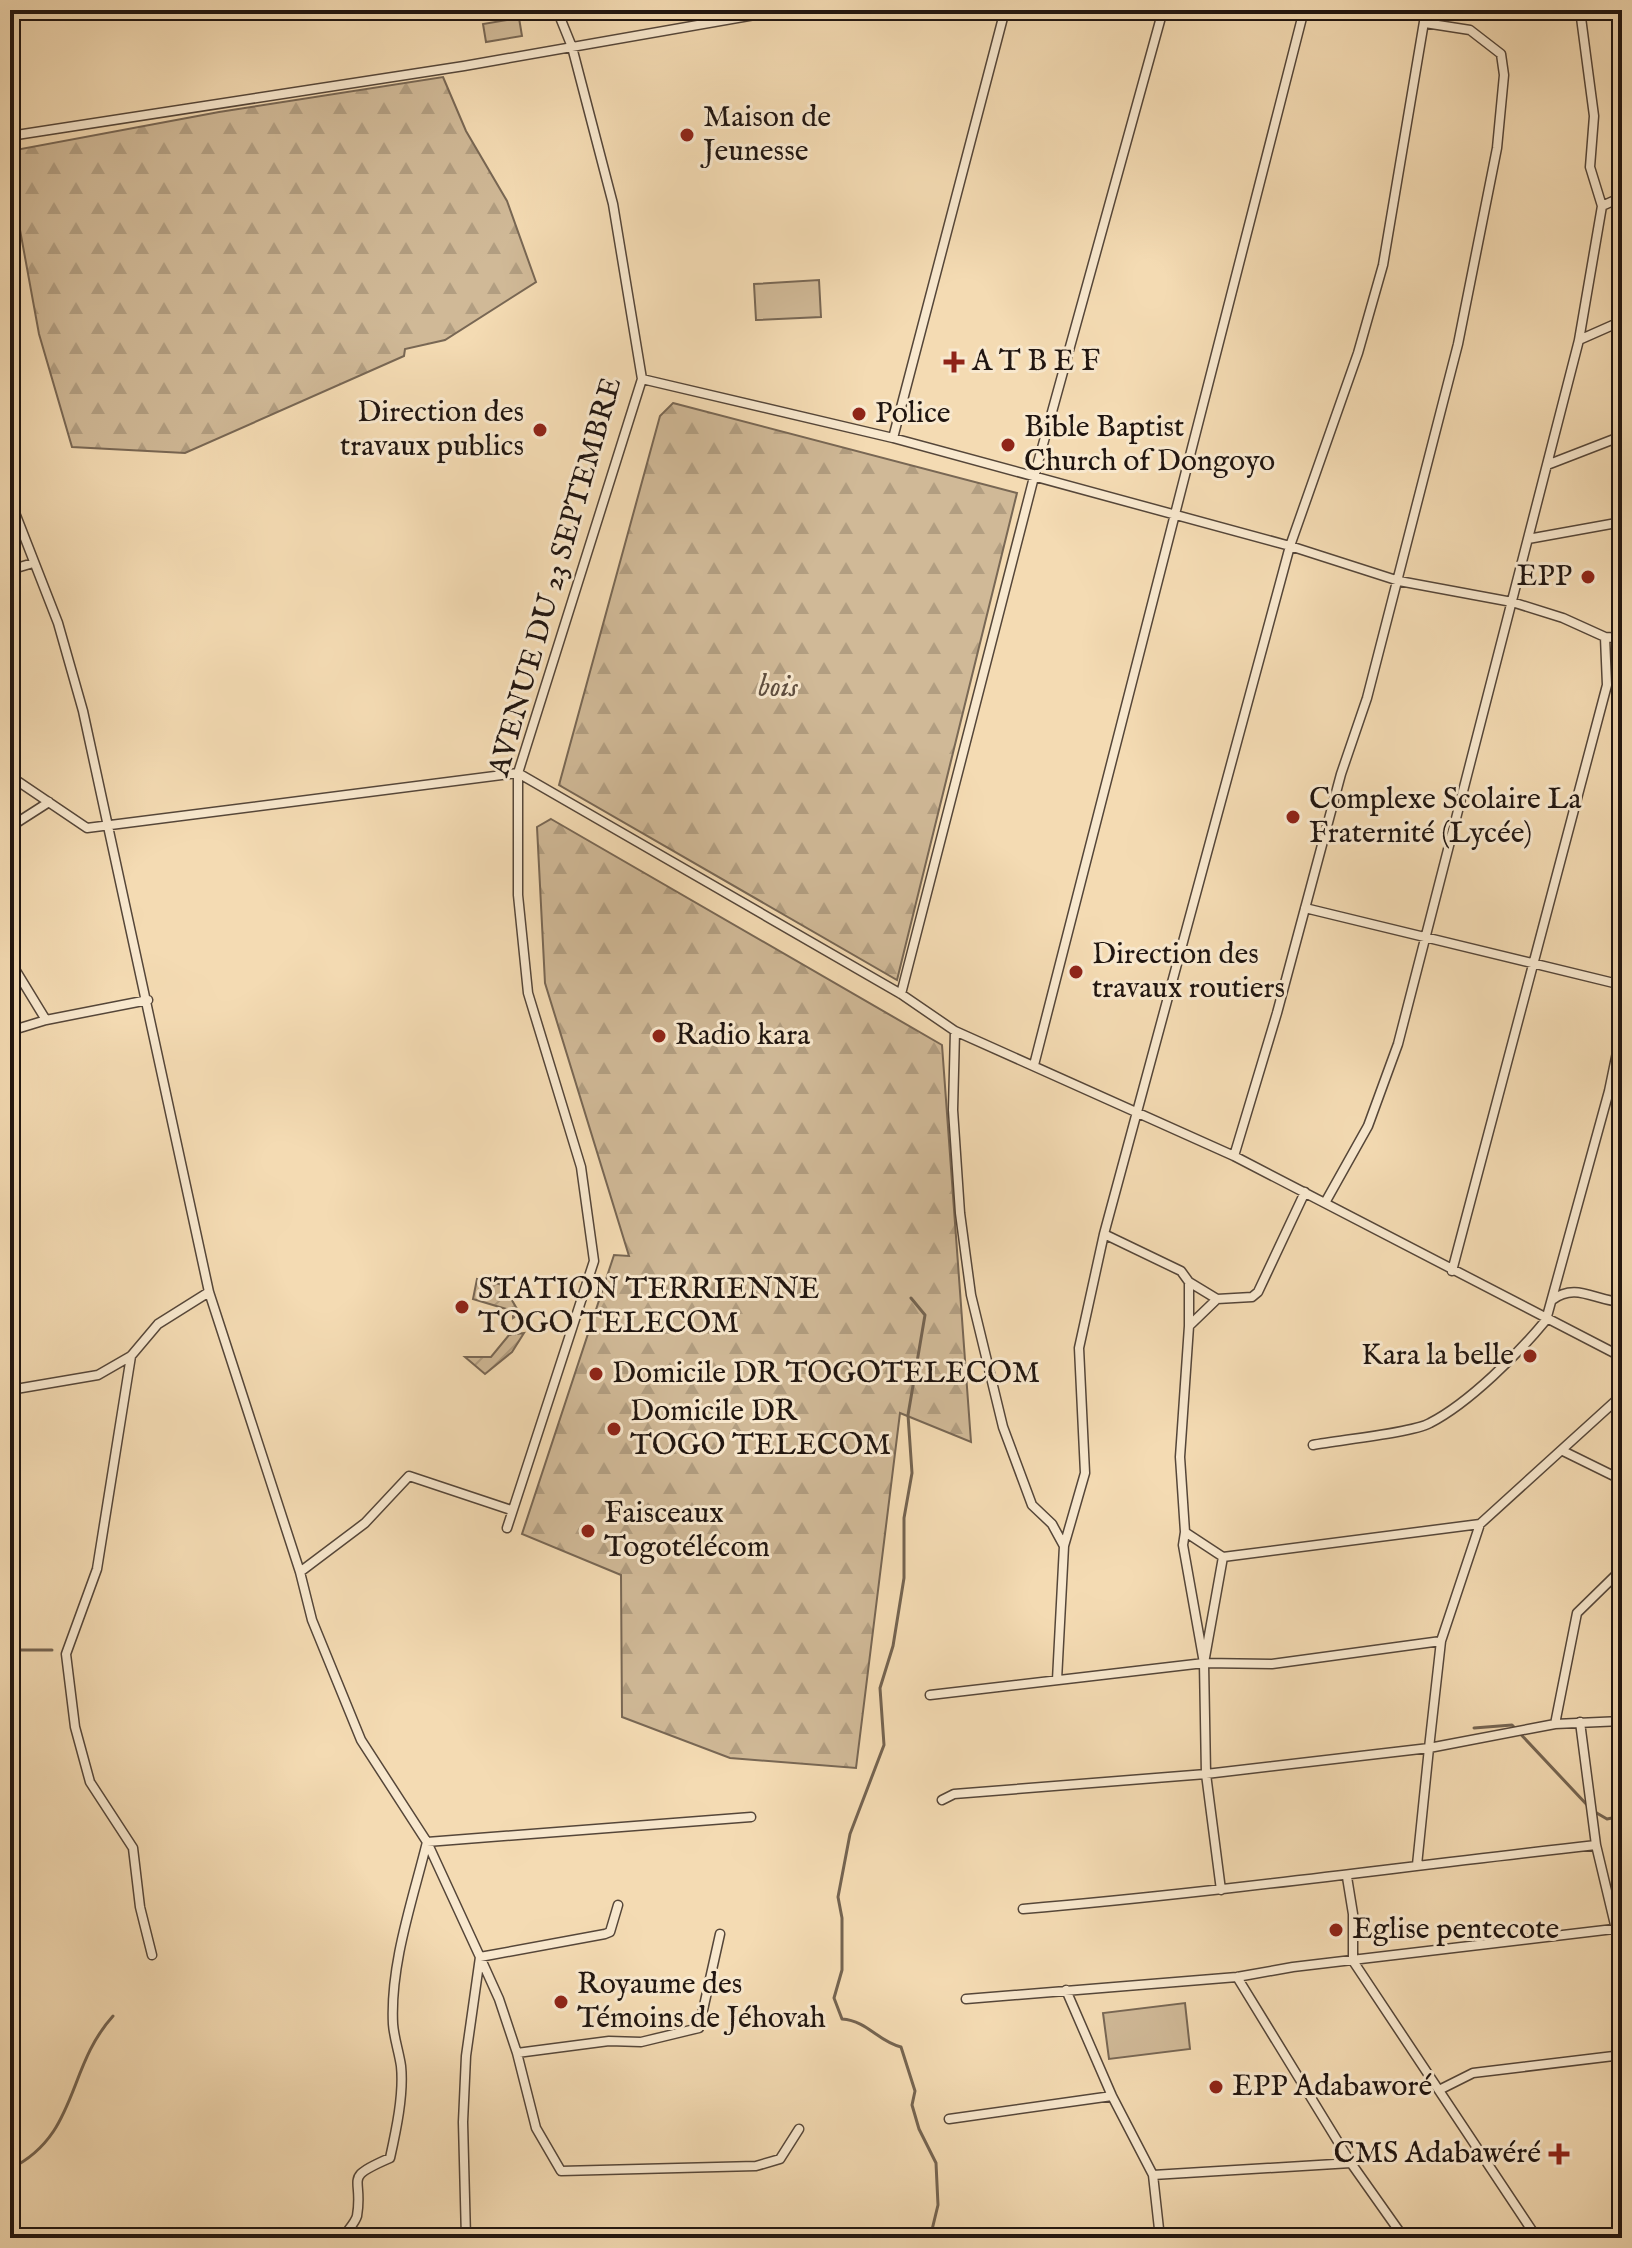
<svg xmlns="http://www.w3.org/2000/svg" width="1632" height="2248" font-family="'IM FELL English',serif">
<defs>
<pattern id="forest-firs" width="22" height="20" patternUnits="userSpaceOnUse" patternTransform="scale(2)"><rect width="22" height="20" fill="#d0b997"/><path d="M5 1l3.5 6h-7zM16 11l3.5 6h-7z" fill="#b29e81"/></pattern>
<pattern id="garden-furrows" width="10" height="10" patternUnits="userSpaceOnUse" patternTransform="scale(2)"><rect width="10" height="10" fill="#d0b997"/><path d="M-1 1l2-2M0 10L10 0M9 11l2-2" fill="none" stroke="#b29e81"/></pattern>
</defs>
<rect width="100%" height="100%" fill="#f4dbb3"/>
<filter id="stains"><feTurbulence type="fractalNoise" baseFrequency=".0025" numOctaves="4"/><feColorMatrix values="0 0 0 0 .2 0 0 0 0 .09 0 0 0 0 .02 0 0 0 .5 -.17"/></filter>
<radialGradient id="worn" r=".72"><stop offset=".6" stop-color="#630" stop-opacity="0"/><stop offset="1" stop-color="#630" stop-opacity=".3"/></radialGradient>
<!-- forest -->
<path fill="url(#forest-firs)" stroke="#786754" stroke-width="2" d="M 443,77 L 466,131 L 507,201 L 536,282 L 445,340 L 405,349 L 404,356 L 185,453 L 72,447 L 39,334 L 10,175 L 10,151 L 219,112 Z
M 673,403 L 1017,493 L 897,980 L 559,785 L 660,416 Z
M 551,819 L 942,1045 L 971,1442 L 900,1413 L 856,1768 L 730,1758 L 622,1717 L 621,1575 L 522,1534 L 614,1255 L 629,1256 L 545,983 L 537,827 Z"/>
<!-- park -->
<path fill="#d0b997" stroke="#786754" stroke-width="2" d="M 519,18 L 522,36 L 486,42 L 483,24 Z
M 819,280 L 821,317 L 756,320 L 754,284 Z
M 1185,2003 L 1190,2049 L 1109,2059 L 1103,2013 Z"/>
<!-- garden -->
<path fill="url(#garden-furrows)" stroke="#786754" stroke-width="2" d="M 477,1279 L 503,1285 L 520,1314 L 513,1318 L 513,1311 L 473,1299 Z
M 524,1333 L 512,1352 L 485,1374 L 465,1357 L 491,1357 L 509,1335 Z"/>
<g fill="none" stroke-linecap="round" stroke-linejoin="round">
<!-- stream -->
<path stroke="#746451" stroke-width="3" d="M 911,1298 L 925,1315 L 908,1415 L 912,1473 L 904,1518 L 904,1578 L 893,1646 L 880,1688 L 884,1745 L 850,1834 L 838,1897 L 842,1918 L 842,1970 L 834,1998 L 842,2019 C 868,2021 877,2041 901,2047 L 915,2091 L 912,2105 L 919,2129 L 936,2163 L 938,2205 L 930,2238
M 10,1657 L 15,1650 L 52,1650
M 1474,1728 L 1512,1725 L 1589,1807
M 1595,1812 L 1607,1819 L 1622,1816
M 10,2169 C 79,2135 66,2068 113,2016"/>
<!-- minor casing -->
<g stroke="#554639" stroke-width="11">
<path id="minor" d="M 10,136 L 464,66 L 783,10
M 1602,206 L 1622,197
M 1579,340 L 1602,206 L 1590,167 L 1594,116 L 1580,10
M 642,379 L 893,438 L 1290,546 L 1399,581 L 1512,602 L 1563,618 L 1605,637 L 1622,638
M 893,438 L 1005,10
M 1547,465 L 1622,436
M 10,500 L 58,623 L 83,711 L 209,1292 L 300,1572 L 312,1620 L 361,1740 L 427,1842 L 480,1957 L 466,2056 L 463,2122 L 466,2238
M 1528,539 L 1622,522
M 10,570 L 33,563
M 10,776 L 87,828 L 518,773 L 901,994 L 955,1031 L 1234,1156 L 1622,1357
M 10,827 L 49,802
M 1305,908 L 1622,985
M 10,961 L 46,1020
M 901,994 L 1034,477 L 1163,10
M 10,1031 L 46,1020 L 148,1000
M 955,1031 L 953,1110 L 960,1213 L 971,1295 L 1003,1427 L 1032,1505 L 1052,1524 L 1064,1546 L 1057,1680
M 1034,1065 L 1304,10
M 1234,1156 L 1277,1013 L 1341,774 L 1367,698 L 1458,344 L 1497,148 L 1504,75 L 1501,54 L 1470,30 L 1425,23
M 1326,1201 L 1368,1126 L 1398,1044 L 1579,340 L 1622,321
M 1452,1271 L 1607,685 L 1605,637
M 1189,1282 L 1189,1326
M 1217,1299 L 1189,1282 L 1181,1271 L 1104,1234 L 1290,546 L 1358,353 L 1383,265 L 1426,10
M 1552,1300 C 1576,1282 1595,1301 1622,1302
M 131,1356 L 97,1569 L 66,1654 L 75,1727 L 90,1782 L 133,1848 L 140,1907 L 152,1955
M 10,1390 L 98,1375 L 131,1356 L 158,1324 L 209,1292
M 1313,1445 C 1338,1440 1412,1433 1430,1423 C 1469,1403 1519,1353 1546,1320 L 1609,1091 L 1622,1028
M 1563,1451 L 1622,1480
M 1480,1524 L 1441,1641 L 1429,1748 L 1555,1724 L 1622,1721
M 507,1528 L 594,1261 L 581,1167 L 528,993 L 518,895 L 518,773 L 642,379 L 613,204 L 572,47 L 557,10
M 1185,1532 L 1183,1545 L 1204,1663 L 1206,1774 L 1221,1890
M 1064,1546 L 1085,1473 L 1079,1348 L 1104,1234
M 1223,1557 L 1480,1524 L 1622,1395
M 300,1572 L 365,1523 L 409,1476 L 511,1510
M 1204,1663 L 1223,1557 L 1185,1532 L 1180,1457 L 1189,1326 L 1217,1299 L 1252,1297 L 1258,1292 L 1305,1192
M 930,1695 L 1204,1663 L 1272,1664 L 1441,1641
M 1580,1722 L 1596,1845 L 1616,1929 L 1622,1982
M 1555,1724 L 1577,1613 L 1622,1569
M 942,1800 L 954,1794 L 1206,1774 L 1429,1748 L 1417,1865
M 1347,1877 L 1353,1914 L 1353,1961 L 1537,2238
M 618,1905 L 610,1932 L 605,1934 L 480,1957 L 499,1999 L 517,2053 L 536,2128 L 561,2171 L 756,2166 L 780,2159 L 799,2129
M 1023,1909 C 1215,1893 1405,1866 1596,1845
M 1237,1977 L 1351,2163 L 1404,2238
M 1066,1990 L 1112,2096 L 1153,2175 L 1160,2238
M 966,1999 L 1237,1977 L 1293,1967 L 1622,1928
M 517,2053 L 609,2041 L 641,2042 L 699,2028 L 720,1934
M 1439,2090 L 1473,2073 L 1622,2055
M 949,2119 L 1112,2096
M 1153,2175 L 1351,2163
M 343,2238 C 347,2231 355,2223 357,2216 C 364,2176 341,2179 390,2158 C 396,2131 404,2094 401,2066 C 399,2052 394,2038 393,2024 C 390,1964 413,1899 427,1842 L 751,1817"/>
</g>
<!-- minor -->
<use href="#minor" stroke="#f8e8ce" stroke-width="8"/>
</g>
<!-- markers -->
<g fill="#8f2418" stroke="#f8e8ce" stroke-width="3">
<circle cx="687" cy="135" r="8"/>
<path d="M950 350h8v8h8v8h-8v8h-8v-8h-8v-8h8z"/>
<circle cx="859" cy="414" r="8"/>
<circle cx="540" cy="430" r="8"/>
<circle cx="1008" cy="445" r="8"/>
<circle cx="1588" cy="577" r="8"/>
<circle cx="1293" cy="817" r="8"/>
<circle cx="1076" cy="972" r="8"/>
<circle cx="659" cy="1036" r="8"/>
<circle cx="462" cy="1307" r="8"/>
<circle cx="1530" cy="1356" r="8"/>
<circle cx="596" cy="1374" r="8"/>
<circle cx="614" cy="1429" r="8"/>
<circle cx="588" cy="1531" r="8"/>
<circle cx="1336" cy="1930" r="8"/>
<circle cx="561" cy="2002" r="8"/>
<circle cx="1216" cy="2087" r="8"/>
<path d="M1555 2142h8v8h8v8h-8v8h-8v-8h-8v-8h8z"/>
</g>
<g text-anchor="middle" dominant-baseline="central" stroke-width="6" stroke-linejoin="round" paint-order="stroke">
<!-- poi labels -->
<g font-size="30" fill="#201510" stroke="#f8e8ce" text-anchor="start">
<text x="703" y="118">Maison de<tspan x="703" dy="34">Jeunesse</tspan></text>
<text x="972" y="362">A T B E F</text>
<text x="524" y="413" text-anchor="end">Direction des<tspan x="524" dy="34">travaux publics</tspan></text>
<text x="875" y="414">Police</text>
<text x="1024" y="428">Bible Baptist<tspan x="1024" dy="34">Church of Dongoyo</tspan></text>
<text x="1572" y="577" text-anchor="end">EPP</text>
<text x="1309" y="800">Complexe Scolaire La<tspan x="1309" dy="34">Fraternité (Lycée)</tspan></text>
<text x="1092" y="955">Direction des<tspan x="1092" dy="34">travaux routiers</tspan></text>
<text x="675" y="1036">Radio kara</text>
<text x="478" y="1290">STATION TERRIENNE<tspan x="478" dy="34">TOGO TELECOM</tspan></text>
<text x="1514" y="1356" text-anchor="end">Kara la belle</text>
<text x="612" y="1374">Domicile DR TOGOTELECOM</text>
<text x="630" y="1412">Domicile DR<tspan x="630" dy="34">TOGO TELECOM</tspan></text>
<text x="604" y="1514">Faisceaux<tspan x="604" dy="34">Togotélécom</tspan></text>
<text x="1352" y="1930">Eglise pentecote</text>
<text x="577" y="1985">Royaume des<tspan x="577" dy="34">Témoins de Jéhovah</tspan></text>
<text x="1232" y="2087">EPP Adabaworé</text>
<text x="1541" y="2154" text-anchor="end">CMS Adabawéré</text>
</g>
<!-- street labels -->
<g font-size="30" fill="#201510" stroke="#f8e8ce">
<text transform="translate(556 577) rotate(-74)">AVENUE DU 23 SEPTEMBRE</text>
</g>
<!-- park labels -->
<g font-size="30" font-style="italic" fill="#5e4e3f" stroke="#f8e8ce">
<text x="778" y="688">bois</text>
</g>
</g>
<!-- margin -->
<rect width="1632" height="2248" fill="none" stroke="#f4dbb3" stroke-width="40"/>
<rect x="12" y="12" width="1608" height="2224" fill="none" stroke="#201510" stroke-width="4"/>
<rect x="20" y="20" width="1592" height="2208" fill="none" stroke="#201510" stroke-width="2"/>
<rect width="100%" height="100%" filter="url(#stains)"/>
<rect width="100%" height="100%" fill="url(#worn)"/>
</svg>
